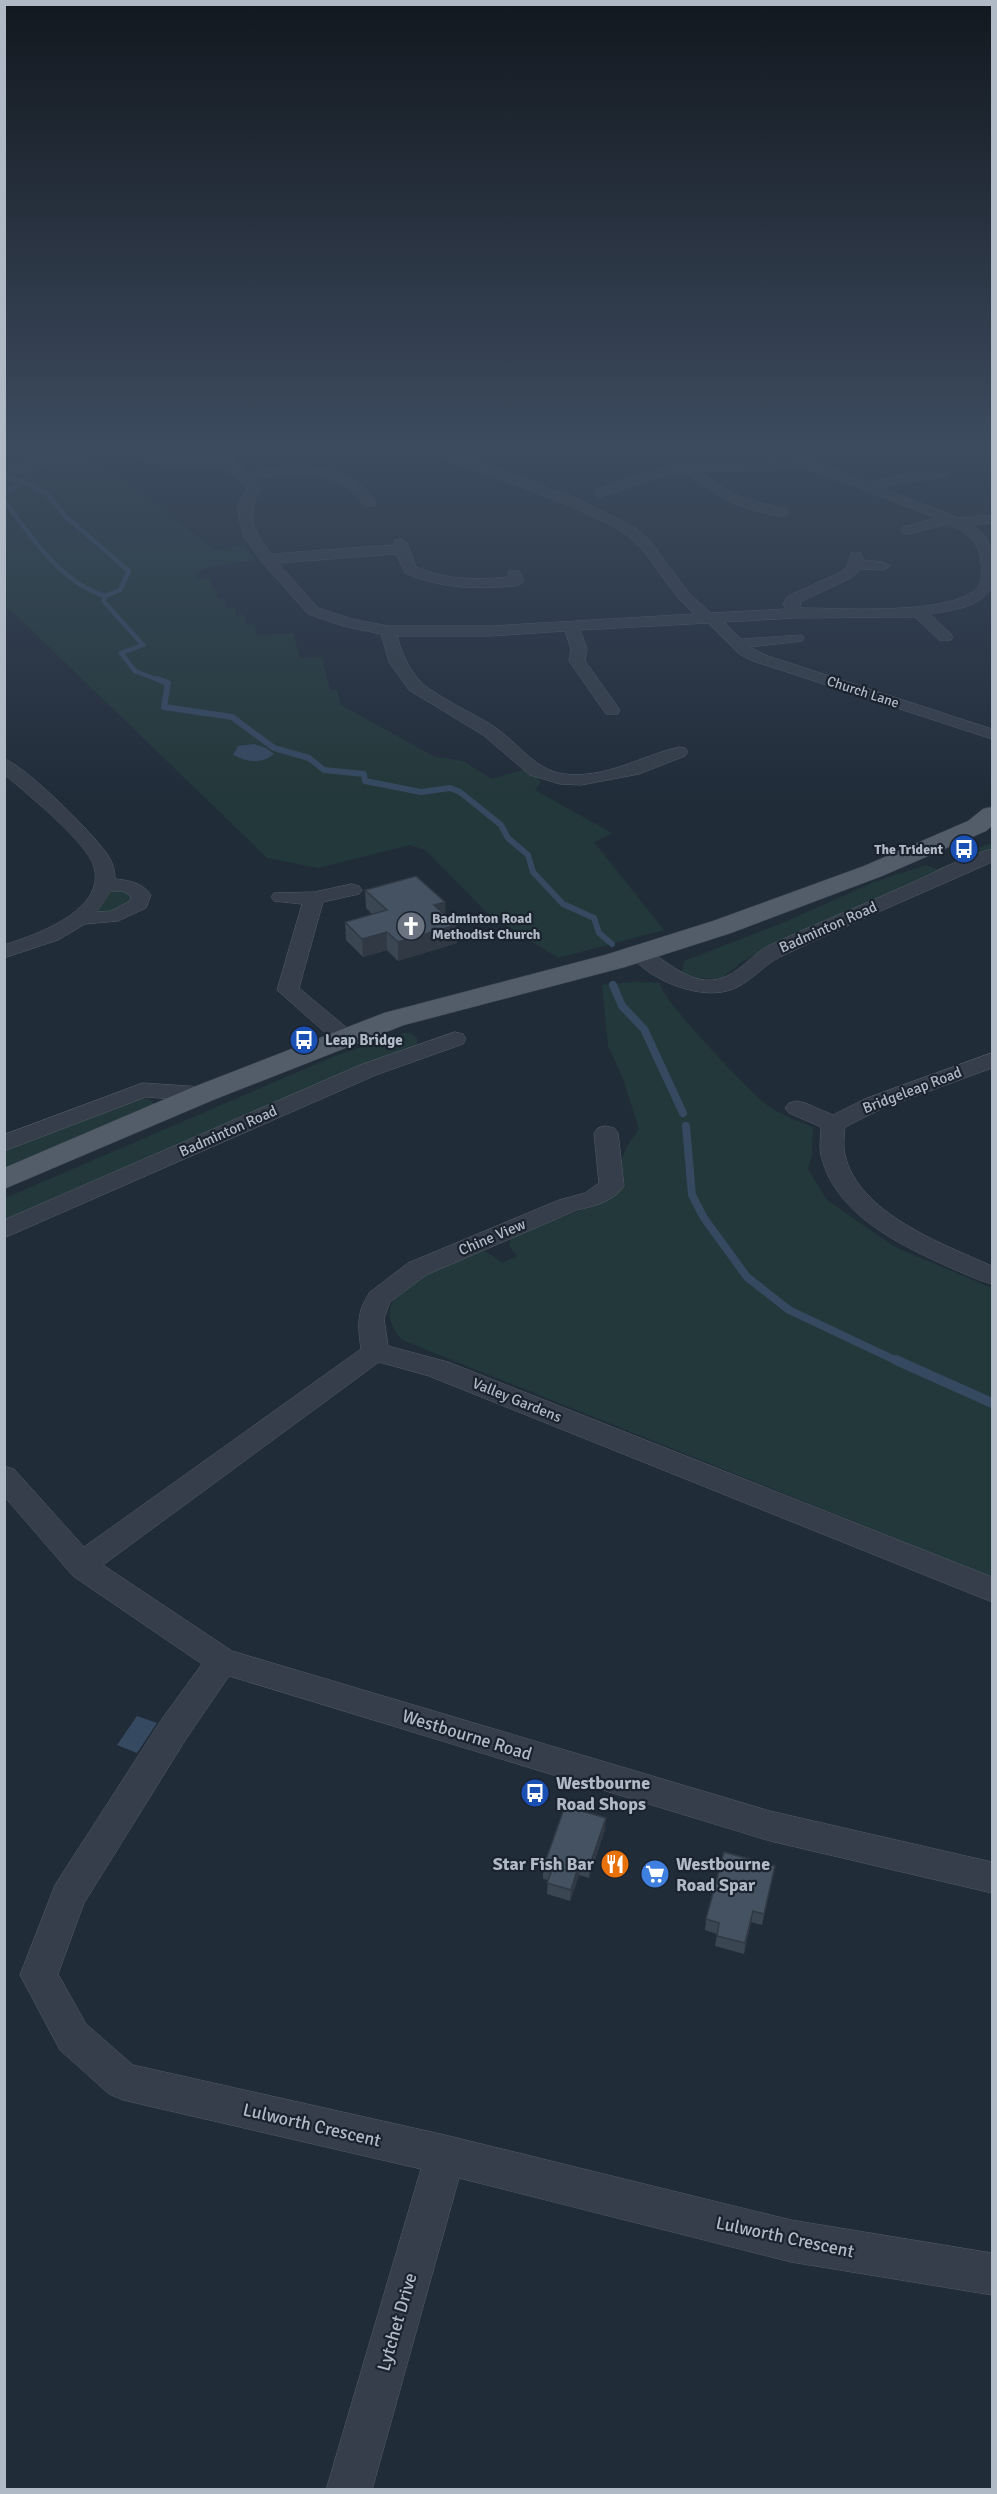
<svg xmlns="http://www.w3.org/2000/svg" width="997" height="2494" font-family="Signika,sans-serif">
<rect width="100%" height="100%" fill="#212c39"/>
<!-- green -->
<path fill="#23383a" d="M 79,455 L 119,477 L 215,550 L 244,545 L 256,560 L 210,567 L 196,572 L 197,579 L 210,578 L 212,589 L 217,589 L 218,599 L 224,599 L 226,608 L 235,607 L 236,615 L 244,615 L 246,625 L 254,624 L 257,635 L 293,633 L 300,658 L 322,657 L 330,690 L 337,690 L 341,705 L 435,757 L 463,761 L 492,779 L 526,769 L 536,775 L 541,782 L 535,790 L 612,833 L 594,842 L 664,930 L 558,958 L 488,914 L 425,850 L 410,845 L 318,868 L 267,858 L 11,610 L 5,608 L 4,476 Z
M 992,843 L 992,850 L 771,945 L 742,962 L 721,979 L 696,978 L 682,972 L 684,961 L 787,921 L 874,882 L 926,865 L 937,869 L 968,857 L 964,853 Z
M 106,886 L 133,889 L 137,904 L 91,917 Z
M 633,982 L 660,983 C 659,997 748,1089 763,1102 C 778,1114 795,1120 813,1127 L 812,1155 L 808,1169 L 827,1200 L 895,1247 L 992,1288 L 992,1577 L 402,1340 C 358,1291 443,1266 478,1251 L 487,1252 L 502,1263 L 517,1256 L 509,1246 L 511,1237 L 602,1202 L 619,1192 L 624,1176 L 620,1164 L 627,1146 L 639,1129 L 623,1079 L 608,1046 L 602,985 Z
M 403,1033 L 411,1033 L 417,1038 L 417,1045 L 356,1068 L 5,1226 L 5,1198 L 335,1056 Z
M 132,1099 L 148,1099 L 159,1106 L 5,1167 L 5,1151 Z"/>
<!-- water -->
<path fill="#354961" d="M 254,744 L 266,748 L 274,754 C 260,765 248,762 233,755 L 238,746 Z
M 137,1716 L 157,1723 L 137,1753 L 117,1745 Z"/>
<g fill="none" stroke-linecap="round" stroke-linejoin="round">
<!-- stream-far3 -->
<path stroke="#354961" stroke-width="4.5" d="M 4,477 L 24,481 L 48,495 L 65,516 L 129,571 L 120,590 L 105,596 L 104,601
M 4,493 L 24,481
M 4,500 C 32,537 58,581 105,596
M 106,604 L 143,645 L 121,653 L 135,671 L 161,681"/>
<!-- stream-far2 -->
<path stroke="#354961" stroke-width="6" d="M 157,679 L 168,683 L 164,707 L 232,717 L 274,748 L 309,758 L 324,770 L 364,774 L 365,781 L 421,792 L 450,788 L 460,792 L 501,825 L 508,838 L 528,855 L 533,872 L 563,904 L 594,918 L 599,933 L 612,944"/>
<!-- stream-far1 -->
<path stroke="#354961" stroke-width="8" d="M 613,985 L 622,1006 L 644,1029 L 683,1113
M 686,1126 L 692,1195 L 704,1218 L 747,1277 L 789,1310 L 899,1362"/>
<!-- stream -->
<path stroke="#354961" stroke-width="10" d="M 896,1360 L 992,1403"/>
<!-- street casing -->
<g stroke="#535c67" stroke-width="1">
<path id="street" d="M 81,449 L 102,449 L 101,452 L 4,476 L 4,468 Z
M 124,449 C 139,449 150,454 165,457 C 183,461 202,461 221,459 L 224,449 L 236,449 L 234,462 L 246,473 C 290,465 349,458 376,503 L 374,506 L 364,506 C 340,468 293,472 254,479 L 261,486 C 247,516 251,528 271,554 L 393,545 L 395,540 L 400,539 L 407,543 L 416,567 C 446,580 476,580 508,577 L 509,571 L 519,571 L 524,581 C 519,587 510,586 503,587 C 468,589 437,587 405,573 L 396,554 L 278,563 L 318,608 L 352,619 L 388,626 L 491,626 L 694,614 L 679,599 L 641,548 L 627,535 L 609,524 L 568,505 L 429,452 L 428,449 L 445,449 L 578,499 L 637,529 L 651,542 L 689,593 L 711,613 L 786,609 L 783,604 L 788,596 L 841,572 L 847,567 L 851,553 L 861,553 L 863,560 L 883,562 L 890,566 L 883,570 L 861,569 L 851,578 L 800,602 L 801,608 C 840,608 952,616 978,587 C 982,581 982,571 981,564 C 980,542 968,534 949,524 L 908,534 L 903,533 L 901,530 L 903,527 L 937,518 L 808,469 L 700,471 C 731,497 748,500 786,509 L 788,512 L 786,515 L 781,516 C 744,511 714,497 685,472 L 660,477 L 601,497 L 596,496 L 594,493 L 596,490 L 640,475 L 678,465 L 798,462 L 786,449 L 799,449 L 814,462 L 869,483 L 898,475 L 945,471 L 947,474 L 945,477 L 899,483 L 882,488 L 959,518 L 992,515 L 992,523 L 972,525 C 997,540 992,560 992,587 C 979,608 953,610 930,614 L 951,634 L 953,637 L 951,640 L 939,640 L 915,617 L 795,618 L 724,622 L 741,639 L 802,635 L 804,638 L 802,641 L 750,647 L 765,655 L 992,729 L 992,739 L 753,661 L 739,654 L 708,623 L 580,630 L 587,649 L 585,661 L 620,710 L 618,714 L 606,714 L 569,661 L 571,649 L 565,631 L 491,636 L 397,636 C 402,653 407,666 419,680 C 431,694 475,714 493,726 C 517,741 534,770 564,774 C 605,779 641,756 679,747 L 685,748 L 688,752 L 685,756 L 639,774 L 581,785 L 560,784 L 530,775 L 483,735 L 409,690 L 389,662 L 381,634 L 343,626 L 308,614 L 262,562 L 243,536 L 237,507 L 247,487 L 224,467 C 199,469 142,469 124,449 Z
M 4,759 C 23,763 98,838 109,857 C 113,864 115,870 115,879 C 128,880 143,883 151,895 L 146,908 L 118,921 L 85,924 L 58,940 L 4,958 L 4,945 C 35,935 106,911 94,867 C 88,843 25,792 4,774 ZM 111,891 L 122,891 L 131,896 L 130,901 L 111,911 L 97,912 Z
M 992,849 L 992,862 C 923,893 853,922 784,955 C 761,965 748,988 722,992 C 692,997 646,978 629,953 L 632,949 C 656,943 681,988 719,979 C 739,974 751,955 768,946 C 814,924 861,906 907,885 C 935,873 963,856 992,849 Z
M 352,884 L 359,886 L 362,890 L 359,894 L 323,902 L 299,988 L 353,1033 L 356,1038 L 353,1043 L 345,1045 L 337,1043 L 277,990 L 302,904 L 274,901 L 271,897 L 274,893 L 314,892 Z
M 455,1032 L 463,1034 L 466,1039 L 463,1044 L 376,1075 L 4,1238 L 4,1220 L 360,1065 Z
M 992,1053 L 992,1068 L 883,1108 L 845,1127 C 844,1136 843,1146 845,1155 C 859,1214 943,1244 992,1266 L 992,1284 C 977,1280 963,1273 949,1267 C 900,1245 834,1214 821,1155 C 819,1146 821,1136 821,1127 L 789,1113 L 785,1108 L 789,1103 L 797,1101 L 805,1103 L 833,1115 L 867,1098 Z
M 143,1083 L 202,1087 L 210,1089 L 214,1094 L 210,1099 L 202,1101 L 146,1097 L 4,1151 L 4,1135 Z
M 606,1126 L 614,1128 L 618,1133 L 624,1186 C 613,1202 594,1206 577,1210 L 426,1275 L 390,1302 L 384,1318 L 388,1346 L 448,1362 L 992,1577 L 992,1602 L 429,1376 L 379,1362 L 103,1565 L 232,1651 L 770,1811 L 992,1862 L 992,1893 L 770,1841 L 229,1676 L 186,1739 L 84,1903 L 58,1974 L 86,2024 L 133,2065 L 445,2135 L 791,2220 L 992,2253 L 992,2295 L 791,2262 L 459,2178 L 372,2490 L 326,2490 L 421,2169 L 123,2100 L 109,2094 L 60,2050 L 20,1975 L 55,1885 L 162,1719 L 202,1664 L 73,1576 L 4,1496 L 4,1466 L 14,1469 L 84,1547 L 361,1349 C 358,1325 356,1313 370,1292 L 408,1263 L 559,1200 L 585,1193 L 599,1183 L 594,1133 L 598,1128 Z"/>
</g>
<!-- primary casing -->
<g stroke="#3e4753" stroke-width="1">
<path id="primary" d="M 992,807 L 992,826 L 986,831 L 882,876 L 731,933 L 625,967 L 404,1025 L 213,1100 L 4,1189 L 4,1168 L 191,1088 L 384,1013 L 605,955 L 713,921 L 864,866 L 968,821 L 983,809 Z"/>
</g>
<!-- street -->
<use href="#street" fill="#353e4a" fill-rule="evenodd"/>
<!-- primary -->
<use href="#primary" fill="#535d6a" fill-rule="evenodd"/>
</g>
<!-- wall -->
<path fill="#3a4753" d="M 365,890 L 445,915 L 456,925 L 457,943 L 398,961 L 387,950 L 363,957 L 346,940 L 345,922 L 372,914 L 366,908 Z
M 605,1829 L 589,1878 L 579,1875 L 570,1901 L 547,1894 L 548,1880 L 543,1879 L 543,1868 Z
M 773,1877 L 762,1925 L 751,1922 L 744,1954 L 715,1946 L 717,1934 L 705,1930 L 706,1919 Z"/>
<!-- shaded-wall -->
<path fill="#303944" d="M 445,902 L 446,920 L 434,905 Z
M 456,925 L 457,943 L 398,961 L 398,942 Z
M 387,932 L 387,950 L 363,957 L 362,939 Z
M 606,1818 L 605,1829 L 589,1878 L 589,1867 Z
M 579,1864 L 579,1875 L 570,1901 L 571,1890 Z
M 775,1866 L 773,1877 L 762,1925 L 764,1914 Z
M 753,1911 L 751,1922 L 744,1954 L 745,1943 Z"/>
<!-- building -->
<path fill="#445261" stroke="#303944" stroke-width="1.5" d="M 416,876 L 445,902 L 434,905 L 456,925 L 398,942 L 387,932 L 362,939 L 345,922 L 387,910 L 365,890 Z
M 565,1806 L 606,1818 L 589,1867 L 579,1864 L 571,1890 L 547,1883 L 552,1870 L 543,1868 Z
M 724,1852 L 775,1866 L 764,1914 L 753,1911 L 745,1943 L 717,1936 L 719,1923 L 706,1919 Z"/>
<!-- sky -->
<linearGradient id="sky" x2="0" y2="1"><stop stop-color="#12181f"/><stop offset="0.56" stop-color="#3d4b5f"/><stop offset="1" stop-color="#3d4b5f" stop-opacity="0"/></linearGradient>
<rect width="997" height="798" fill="url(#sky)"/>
<!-- icons -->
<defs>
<g id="bus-disc" transform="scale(1.5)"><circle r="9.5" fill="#1a4fb4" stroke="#1a232e"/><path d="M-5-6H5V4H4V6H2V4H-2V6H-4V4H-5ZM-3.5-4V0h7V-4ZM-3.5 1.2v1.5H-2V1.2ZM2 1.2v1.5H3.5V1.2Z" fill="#fff"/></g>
<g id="church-disc" transform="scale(1.5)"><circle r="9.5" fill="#6b7280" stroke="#1a232e"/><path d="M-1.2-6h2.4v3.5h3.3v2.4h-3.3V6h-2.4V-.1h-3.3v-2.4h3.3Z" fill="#fff"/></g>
<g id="restaurant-disc" transform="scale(1.5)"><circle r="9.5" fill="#e8710a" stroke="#1a232e"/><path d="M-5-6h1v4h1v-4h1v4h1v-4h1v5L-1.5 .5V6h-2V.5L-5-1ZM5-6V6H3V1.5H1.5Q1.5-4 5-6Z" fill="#fff"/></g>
<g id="supermarket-disc" transform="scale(1.5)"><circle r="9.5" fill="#3f7fe0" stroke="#1a232e"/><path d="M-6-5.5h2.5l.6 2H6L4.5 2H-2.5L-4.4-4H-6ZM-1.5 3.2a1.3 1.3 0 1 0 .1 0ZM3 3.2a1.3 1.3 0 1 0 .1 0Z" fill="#fff"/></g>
</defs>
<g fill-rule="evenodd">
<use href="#bus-disc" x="964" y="849"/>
<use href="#church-disc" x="411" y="926"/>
<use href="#bus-disc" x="304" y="1040"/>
<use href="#bus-disc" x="535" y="1793"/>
<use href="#restaurant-disc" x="615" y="1864"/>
<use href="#supermarket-disc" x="655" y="1874"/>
</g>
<g text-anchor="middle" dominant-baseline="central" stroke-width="4.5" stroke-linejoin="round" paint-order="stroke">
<!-- far-street labels -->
<g font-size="14" fill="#b0b9c6" stroke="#1a232e">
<text transform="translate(863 692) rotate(18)">Church Lane</text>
</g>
<!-- far-poi labels -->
<g font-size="14" font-weight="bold" fill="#b0b9c6" stroke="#1a232e" text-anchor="end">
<text x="943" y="849">The Trident</text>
<text x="432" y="918" text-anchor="start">Badminton Road<tspan x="432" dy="16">Methodist Church</tspan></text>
</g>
<!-- street labels -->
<g font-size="15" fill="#b0b9c6" stroke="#1a232e">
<text transform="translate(828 927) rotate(-24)">Badminton Road</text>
<text transform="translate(912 1090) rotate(-21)">Bridgeleap Road</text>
<text transform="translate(228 1131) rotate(-24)">Badminton Road</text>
<text transform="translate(492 1237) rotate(-23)">Chine View</text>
<text transform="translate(517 1400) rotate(22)">Valley Gardens</text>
</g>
<!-- poi labels -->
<g font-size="15" font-weight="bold" fill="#b0b9c6" stroke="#1a232e" text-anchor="start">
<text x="325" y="1040">Leap Bridge</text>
</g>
<!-- near-street labels -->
<g font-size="18" fill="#b0b9c6" stroke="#1a232e">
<text transform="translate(467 1735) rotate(17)">Westbourne Road</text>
<text transform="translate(312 2125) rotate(13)">Lulworth Crescent</text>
<text transform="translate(785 2237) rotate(12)">Lulworth Crescent</text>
<text transform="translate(397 2322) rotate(-74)">Lytchet Drive</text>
</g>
<!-- near-poi labels -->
<g font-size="18" font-weight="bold" fill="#b0b9c6" stroke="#1a232e" text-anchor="start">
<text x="556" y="1783">Westbourne<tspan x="556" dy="21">Road Shops</tspan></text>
<text x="594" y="1864" text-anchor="end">Star Fish Bar</text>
<text x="676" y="1864">Westbourne<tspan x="676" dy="21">Road Spar</tspan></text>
</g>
</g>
<!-- border -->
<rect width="997" height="2494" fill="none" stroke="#b0b9c6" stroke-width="12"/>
</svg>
